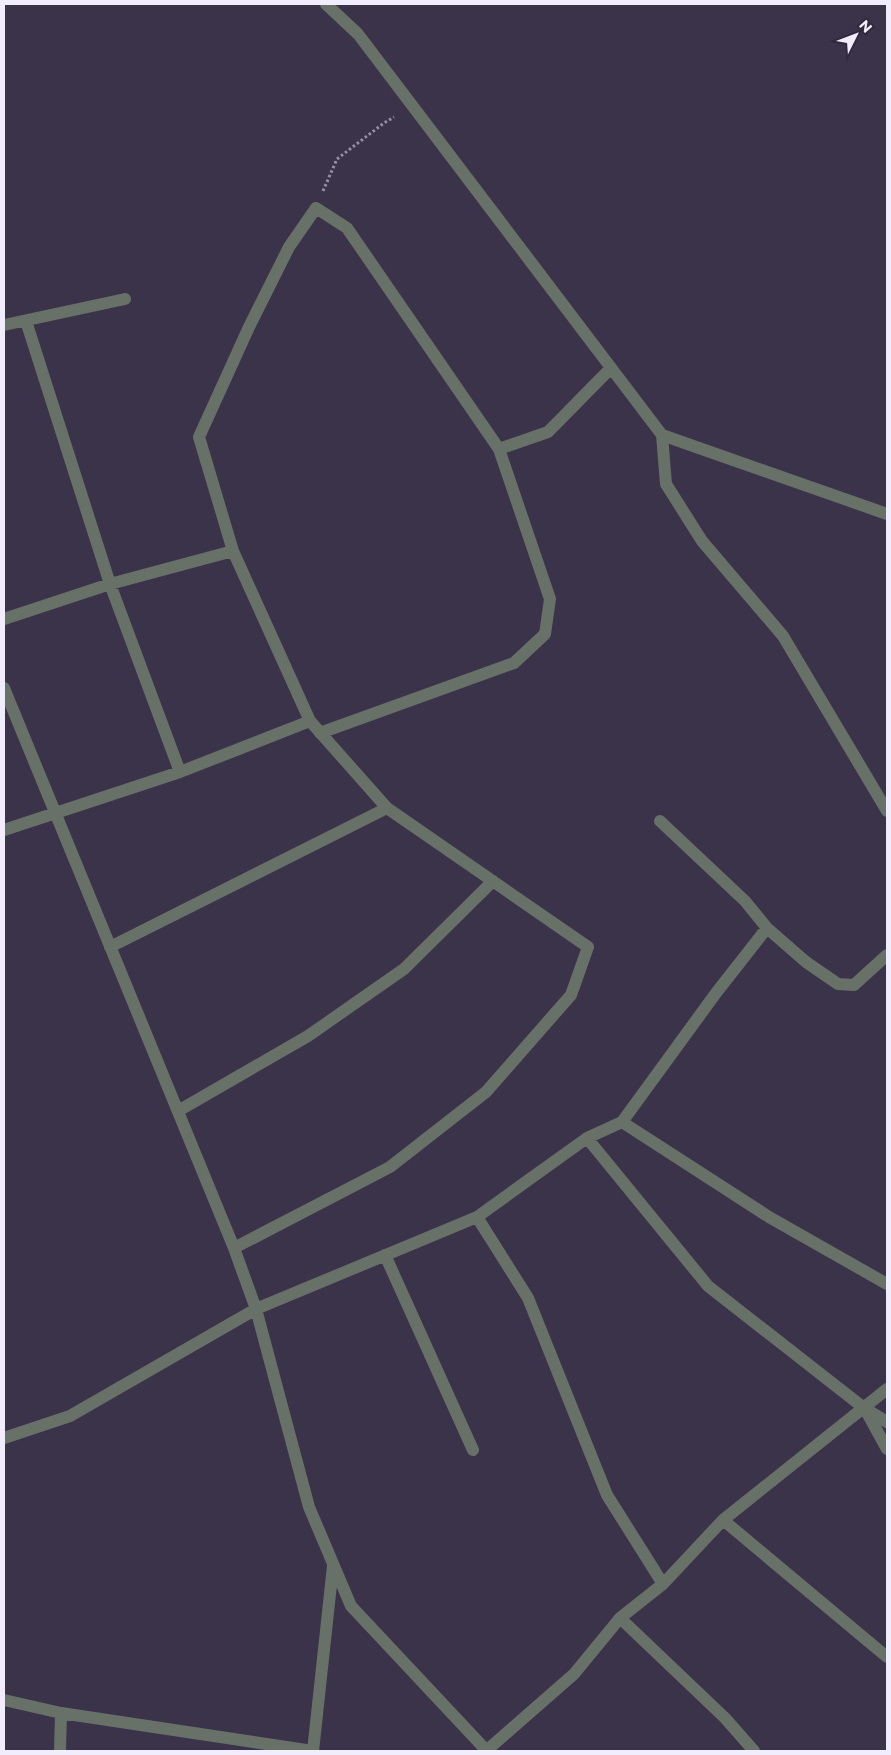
<svg xmlns="http://www.w3.org/2000/svg" width="891" height="1755" font-family="Montserrat,sans-serif">
<rect width="100%" height="100%" fill="#3a334a"/>
<g fill="none" stroke-linecap="round" stroke-linejoin="round">
<!-- path -->
<path stroke="#9690a3" stroke-width="3" stroke-dasharray="2.5 2.5" stroke-linecap="butt" d="M 323,191 L 337,159 L 384,123 L 394,117"/>
<!-- minor -->
<path stroke="#687167" stroke-width="12" d="M 326,4 L 358,34 L 662,435 L 887,514
M 26,321 L 110,584 L 180,772
M 4,325 L 125,299
M 662,435 L 666,484 L 702,541 L 783,636 L 887,811
M 499,449 L 548,432 L 611,368
M 4,619 L 110,584 L 233,551
M 4,688 L 234,1248 L 256,1309 L 309,1507 L 351,1606 L 487,1751
M 660,821 L 745,901 L 767,928
M 4,830 L 180,772 L 310,721
M 110,947 L 387,808
M 178,1111 L 308,1036 L 404,969 L 493,881
M 622,1122 L 769,1217 L 887,1284
M 587,1138 L 708,1286 L 864,1408 L 887,1422
M 477,1217 L 528,1298 L 607,1495 L 663,1584
M 234,1248 L 390,1167 L 486,1092 L 571,995 L 588,947 L 387,808 L 310,721 L 233,551 L 199,437 L 249,327 L 289,247 L 316,208 L 347,228 L 499,449 L 550,599 L 545,634 L 514,663 L 320,733
M 385,1255 L 473,1450
M 865,1409 L 887,1449
M 4,1438 L 70,1416 L 256,1309 L 477,1217 L 587,1138 L 622,1122 L 716,993 L 767,928 L 806,962 L 838,984 L 854,985 L 887,955
M 723,1520 L 887,1657
M 620,1618 L 725,1718 L 754,1751
M 4,1700 L 61,1713 L 313,1751
M 60,1751 L 61,1713
M 313,1751 L 333,1566
M 486,1751 L 574,1674 L 620,1618 L 663,1584 L 723,1520 L 887,1389"/>
</g>
<!-- border -->
<rect width="891" height="1755" fill="none" stroke="#f2edfc" stroke-width="10"/>
<!-- north arrow -->
<g transform="translate(856 35) rotate(48)" stroke="#30293f" stroke-width="4" paint-order="stroke">
<path d="M0-4L9 19L0 12L-9 19Z" fill="#f2edfc"/>
<text y="-8" font-size="14" font-weight="bold" text-anchor="middle" fill="#f2edfc">N</text>
</g>
</svg>
